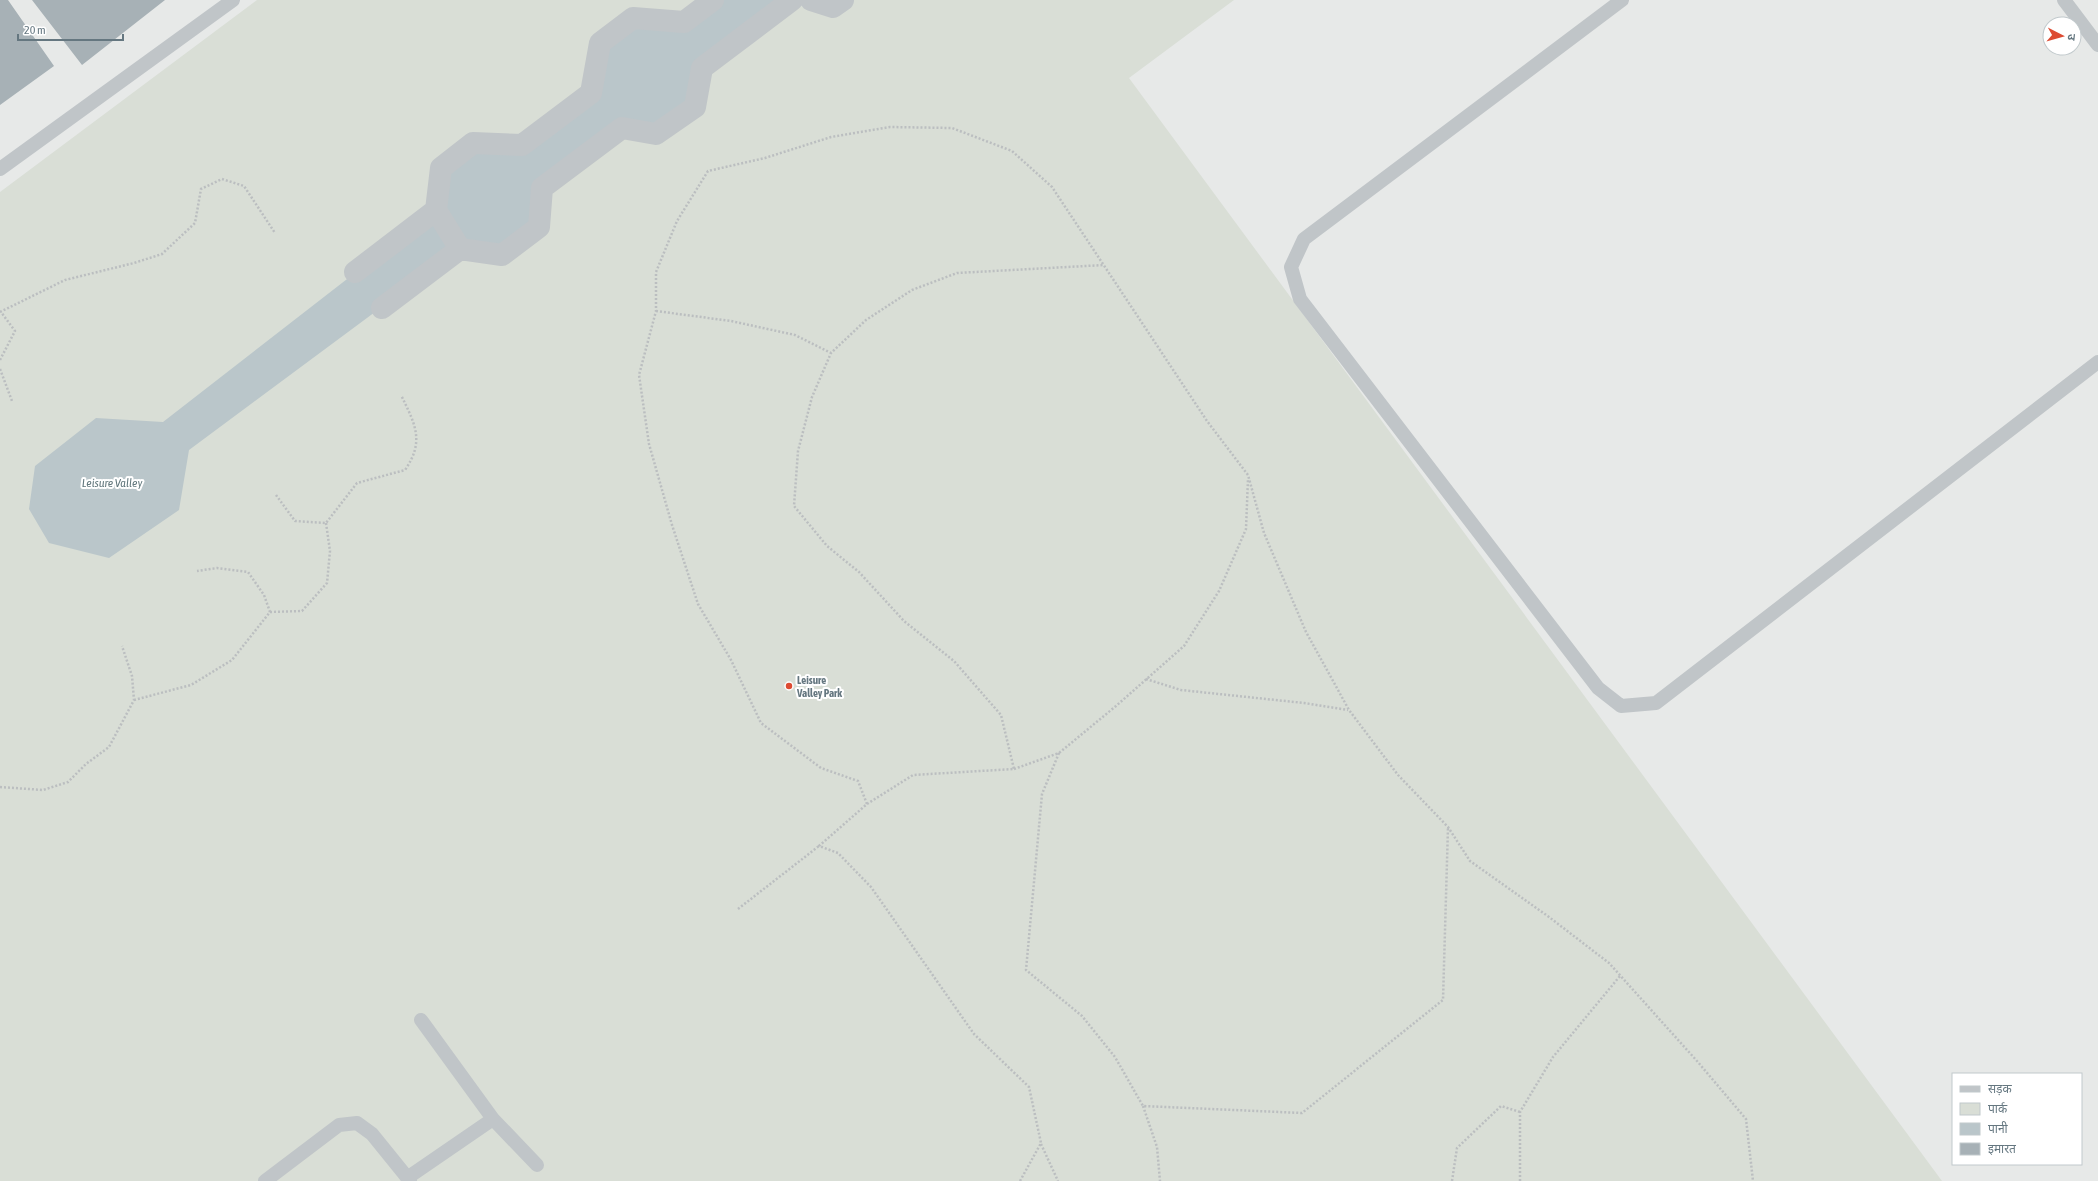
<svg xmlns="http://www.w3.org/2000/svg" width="2098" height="1181" font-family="'Asap Condensed','Noto Sans Devanagari',sans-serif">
<rect width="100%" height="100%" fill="#f9f9f7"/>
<!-- built -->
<path fill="#e7e9e8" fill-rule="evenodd" d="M 0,0 L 2098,0 L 2098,1181 L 0,1181 ZM 2050,24 L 2074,24 L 2074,48 L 2050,48 ZM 1953,1074 L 2081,1074 L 2081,1164 L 1953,1164 Z"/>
<!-- green -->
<path fill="#d9ded6" d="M 257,0 L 1234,0 L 1129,78 L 1942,1181 L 0,1181 L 0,192 Z"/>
<!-- water -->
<path fill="#bac6ca" d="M 713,0 L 792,0 L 702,68 L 695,107 L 656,134 L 622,128 L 542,188 L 539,227 L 503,255 L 460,249 L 189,450 L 179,510 L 109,558 L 49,543 L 29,509 L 35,466 L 96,418 L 163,422 L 436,210 L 441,168 L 473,143 L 522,145 L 591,93 L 600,43 L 633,18 L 684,22 Z"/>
<!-- building -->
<path fill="#a7b1b6" d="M 0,0 L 8,0 L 54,66 L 0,105 Z
M 32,0 L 165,0 L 82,65 Z"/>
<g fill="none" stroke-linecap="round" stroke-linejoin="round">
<!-- path -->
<path stroke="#bbbec0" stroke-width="2.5" stroke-dasharray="2 2" stroke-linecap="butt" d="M 656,311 L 731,321 L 795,335 L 831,353
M 0,312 L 65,280 L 134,263 L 162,254 L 195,223 L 201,189 L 222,179 L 244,186 L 275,233
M 0,360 L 15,331 L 1,312
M 0,369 L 12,401
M 276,495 L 295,521 L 326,523 L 357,483 L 405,470 C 425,441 415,424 401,395
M 270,612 L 302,611 L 327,583 L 330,551 L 326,523
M 1146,679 L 1181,690 L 1304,703 L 1348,710
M 134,700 L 191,685 L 232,660 L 270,612 L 264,595 L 248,572 L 217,568 L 197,571
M 1059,753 L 1042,794 L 1026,970 L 1082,1016 L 1115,1057 L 1143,1106 L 1302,1113 L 1443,1000 L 1448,827
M 1014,769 L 1059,753 L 1116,706 L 1184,646 L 1219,591 L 1246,529 L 1248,479
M 0,787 L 43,790 L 68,782 L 86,764 L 109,747 L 134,700 L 132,676 L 122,646
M 867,804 L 913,775 L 1014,769 L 1001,715 L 954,661 L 904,621 L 859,572 L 827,546 L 794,506 L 798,451 L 812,397 L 831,353 L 866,320 L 912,290 L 957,273 L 1104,265
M 738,909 L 819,846
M 1143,1106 L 1157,1147 L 1160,1181
M 1041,1144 L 1058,1181
M 1020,1181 L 1041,1143 L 1029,1087 L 974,1034 L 871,887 L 838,853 L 819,846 L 867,804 L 858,781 L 821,768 L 761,723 L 731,660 L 698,604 L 672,525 L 649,444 L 639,375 L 656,311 L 656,272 L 677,221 L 708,171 L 765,158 L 831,137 L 890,127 L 952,128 L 1012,151 L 1052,187 L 1207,421 L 1248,475 L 1264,533 L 1306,632 L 1349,710 L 1398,775 L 1448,827 L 1470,861 L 1549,917 L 1609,963 L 1697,1061 L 1746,1119 L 1753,1181
M 1452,1181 L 1457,1148 L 1501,1106 L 1520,1112
M 1520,1181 L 1520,1112 L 1553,1057 L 1620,976"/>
<!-- lane -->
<path stroke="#c0c5c8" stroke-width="14" d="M 1622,0 L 1304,239 L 1291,267 L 1300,299 L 1598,688 L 1621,706 L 1656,703 L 2098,362
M 2064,0 L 2098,45
M 0,169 L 233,0
M 421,1020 L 493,1119
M 407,1178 L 493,1119 L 537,1165
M 265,1181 L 339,1125 L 357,1123 L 372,1134 L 410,1181"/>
<!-- street -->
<path stroke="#c0c5c8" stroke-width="22" d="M 811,0 L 833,7 L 843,0
M 436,210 L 460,249
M 355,272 L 436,210 L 441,168 L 473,143 L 522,145 L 591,93 L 600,43 L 633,18 L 684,22 L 713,0
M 382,308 L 460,249 L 502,255 L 539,227 L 542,188 L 622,128 L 656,134 L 695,107 L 702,68 L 792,0"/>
</g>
<!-- markers -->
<circle fill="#dd4b32" stroke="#fff" stroke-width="1.5" cx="789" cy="686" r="4"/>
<g text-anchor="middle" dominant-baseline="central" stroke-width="4" stroke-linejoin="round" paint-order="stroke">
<!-- poi labels -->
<g font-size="11" font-weight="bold" fill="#657780" stroke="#fff" text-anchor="start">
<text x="797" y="680">Leisure<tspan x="797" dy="13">Valley Park</tspan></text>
</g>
<!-- water labels -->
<g font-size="12" font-style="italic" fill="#60767b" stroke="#fff">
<text x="112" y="483">Leisure Valley</text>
</g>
</g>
<!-- legend -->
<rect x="1952" y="1073" width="130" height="92" fill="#ffffff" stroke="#c1c9cc"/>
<rect x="1960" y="1086" width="20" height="6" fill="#c0c5c8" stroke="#c1c9cc"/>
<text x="1988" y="1093" font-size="12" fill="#657780">सड़क</text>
<rect x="1960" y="1103" width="20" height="12" fill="#d9ded6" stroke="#c1c9cc"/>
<text x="1988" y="1113" font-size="12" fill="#657780">पार्क</text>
<rect x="1960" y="1123" width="20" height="12" fill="#bac6ca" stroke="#c1c9cc"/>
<text x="1988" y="1133" font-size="12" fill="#657780">पानी</text>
<rect x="1960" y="1143" width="20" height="12" fill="#a7b1b6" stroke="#c1c9cc"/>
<text x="1988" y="1153" font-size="12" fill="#657780">इमारत</text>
<!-- north arrow -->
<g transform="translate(2062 36) rotate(96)"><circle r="19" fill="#ffffff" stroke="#c1c9cc"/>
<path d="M0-3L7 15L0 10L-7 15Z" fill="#dd4b32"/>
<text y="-6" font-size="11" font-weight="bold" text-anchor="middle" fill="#657780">उ</text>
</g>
<!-- scale -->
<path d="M18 34v6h105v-6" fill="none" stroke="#657780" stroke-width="2"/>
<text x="24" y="34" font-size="12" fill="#657780" stroke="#ffffff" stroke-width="3" paint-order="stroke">20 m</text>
</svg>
